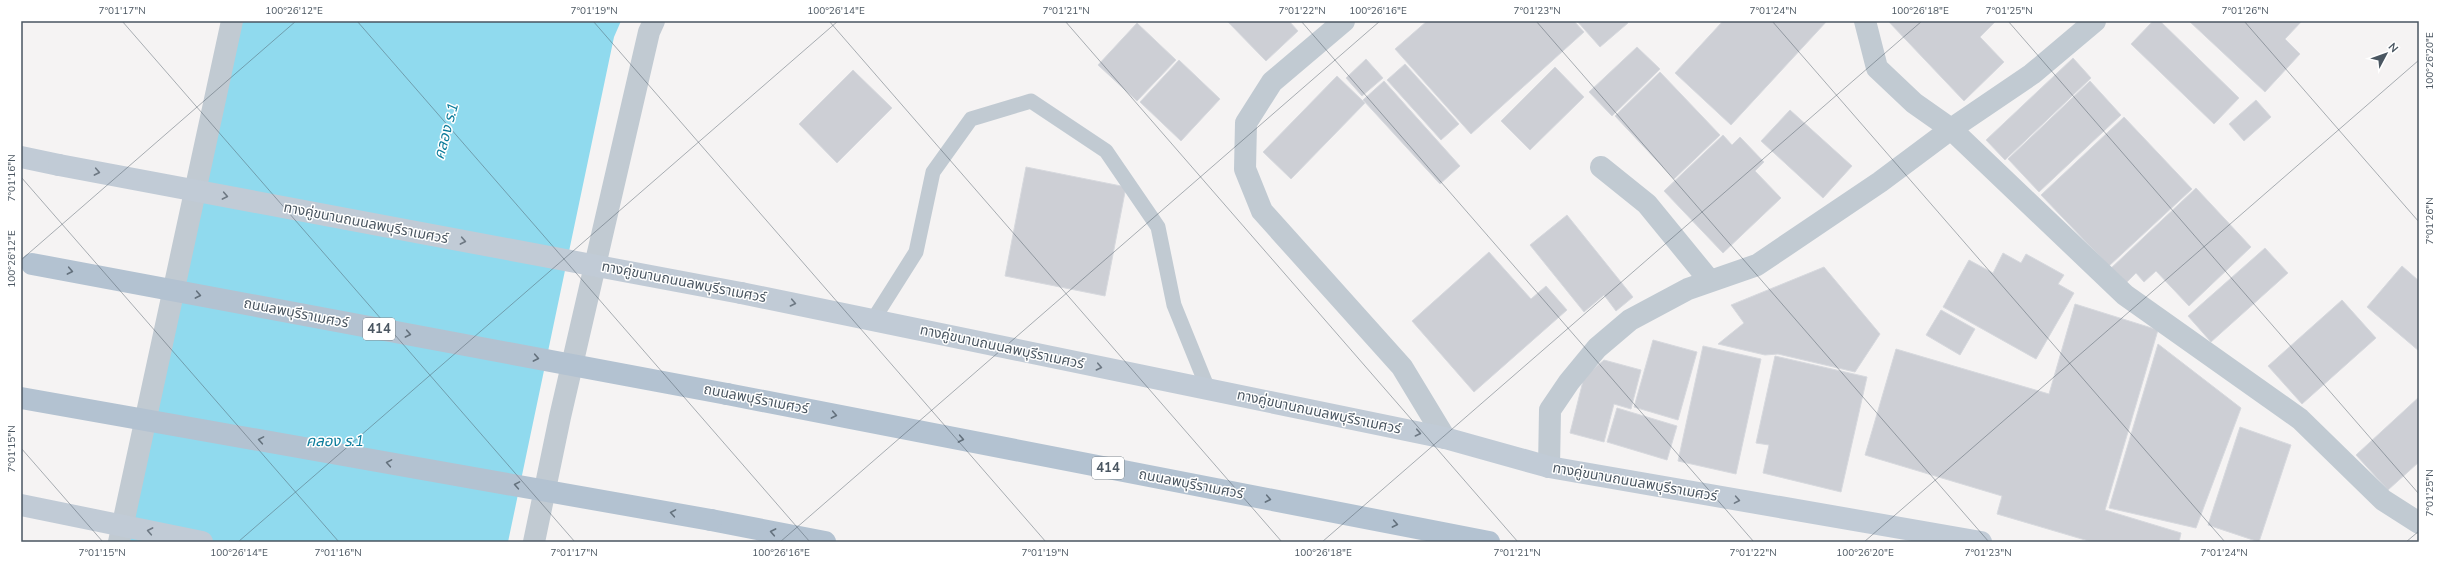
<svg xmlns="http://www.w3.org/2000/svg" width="2440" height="563" font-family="'Nunito Sans','Noto Sans Thai',sans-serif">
<rect width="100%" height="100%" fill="#f5f3f3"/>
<!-- water -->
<path fill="#90daee" d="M 241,21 L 621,21 L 614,37 L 508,542 L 119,542 Z"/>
<!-- building -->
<path fill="#cdcfd5" stroke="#d7d9de" d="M 1227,21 L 1289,21 L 1298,31 L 1266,61 Z
M 1427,21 L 1574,21 L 1584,32 L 1471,134 L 1395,49 Z
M 1577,21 L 1626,21 L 1628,23 L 1600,47 Z
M 1723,21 L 1827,21 L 1731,125 L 1675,73 Z
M 1888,21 L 1996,21 L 1980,37 L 2004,62 L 1964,101 Z
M 2153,21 L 2160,21 L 2239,98 L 2214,124 L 2131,44 Z
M 2189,21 L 2302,21 L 2285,39 L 2300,54 L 2265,92 Z
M 1137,23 L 1176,60 L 1137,101 L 1098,65 Z
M 1637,47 L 1660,69 L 1612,116 L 1589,92 Z
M 2073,58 L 2091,78 L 2005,160 L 1986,140 Z
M 1366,59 L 1383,78 L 1362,96 L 1346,78 Z
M 1179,60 L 1220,99 L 1181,141 L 1140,102 Z
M 1405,64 L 1459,124 L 1441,140 L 1387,80 Z
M 1555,67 L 1584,97 L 1530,150 L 1501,121 Z
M 853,70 L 892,108 L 837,163 L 799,124 Z
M 1660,72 L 1720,135 L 1674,179 L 1615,116 Z
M 1337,76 L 1365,103 L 1291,179 L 1263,152 Z
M 1384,81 L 1460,166 L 1440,184 L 1363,100 Z
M 2090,81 L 2121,115 L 2039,192 L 2008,159 Z
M 2256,100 L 2271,117 L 2244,141 L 2229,124 Z
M 1790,110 L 1852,166 L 1823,198 L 1761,141 Z
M 2124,117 L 2192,189 L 2109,266 L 2041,195 Z
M 1723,135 L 1732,145 L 1740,137 L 1764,162 L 1755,171 L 1781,198 L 1723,253 L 1664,191 Z
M 1026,167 L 1126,187 L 1105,296 L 1005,276 Z
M 2196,188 L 2251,247 L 2189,306 L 2156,271 L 2144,282 L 2136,273 L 2123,286 L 2109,270 Z
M 1567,215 L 1633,297 L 1616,311 L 1604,295 L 1584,312 L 1530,245 Z
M 2265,248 L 2288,273 L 2211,342 L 2188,316 Z
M 1489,252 L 1531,299 L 1546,286 L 1567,310 L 1474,392 L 1412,321 Z
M 2003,253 L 2021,263 L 2026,254 L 2064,275 L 2058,284 L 2074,293 L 2036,359 L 1943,307 L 1969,260 L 1993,273 Z
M 2402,266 L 2419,281 L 2419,351 L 2367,307 Z
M 1824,267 L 1880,334 L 1855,372 L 1778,354 L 1765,355 L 1718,344 L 1744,323 L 1731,305 Z
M 2342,300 L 2376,338 L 2302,404 L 2268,366 Z
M 2075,304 L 2158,330 L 2105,510 L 2181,533 L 2179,542 L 2092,542 L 1997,514 L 2002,496 L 1865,455 L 1896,349 L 2049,394 Z
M 1941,310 L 1975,329 L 1960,355 L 1926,335 Z
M 1653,340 L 1697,352 L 1678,420 L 1634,407 Z
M 2158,344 L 2241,408 L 2196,528 L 2109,508 Z
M 1703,346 L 1761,359 L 1736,474 L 1678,461 Z
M 1775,356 L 1867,377 L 1841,492 L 1763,473 L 1769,445 L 1756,443 Z
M 1604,360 L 1641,370 L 1631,409 L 1614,404 L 1604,442 L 1570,433 L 1584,377 Z
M 2419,397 L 2419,462 L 2388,490 L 2356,455 Z
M 1617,408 L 1677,426 L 1667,460 L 1607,442 Z
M 2240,427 L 2291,445 L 2259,542 L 2208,525 Z"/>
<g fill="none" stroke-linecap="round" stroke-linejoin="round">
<!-- service -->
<path stroke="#c1cad2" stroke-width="15" d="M 873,320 L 916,252 L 933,172 L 971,119 L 1031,101 L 1106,151 L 1158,227 L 1174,305 L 1208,389"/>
<!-- minor -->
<path stroke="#c1cad2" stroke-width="22" d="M 1344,21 L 1272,82 L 1246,123 L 1245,169 L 1262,211 L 1402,367 L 1445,438
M 1865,21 L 1877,68 L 1914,103 L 1951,129 L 2125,295 L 2300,419 L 2383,500 L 2419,523
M 1601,167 L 1647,204 L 1710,281
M 1549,467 L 1550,410 L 1569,382 L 1597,348 L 1630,320 L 1688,289 L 1757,265 L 1880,182 L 1951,129 L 2032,74 L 2095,21
M 119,542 L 232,21"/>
<!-- tertiary -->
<path stroke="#c1cad2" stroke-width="22" d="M 534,542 L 560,417 L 649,32 L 654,21"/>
<!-- secondary -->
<path stroke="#c1cbd6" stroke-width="22" d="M 21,157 L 59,165
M 741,293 L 1445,438 L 1549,467 L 1981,542"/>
<!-- primary -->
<path stroke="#b3c2d1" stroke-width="22" d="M 727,394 L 1489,542
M 711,520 L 825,542"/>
<!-- secondary-bridge -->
<path stroke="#c1cbd6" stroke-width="22" d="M 59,165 L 741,293
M 21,505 L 202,542"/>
<!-- primary-bridge -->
<path stroke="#b3c2d1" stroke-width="22" d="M 32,264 L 727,394
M 21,398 L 711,520"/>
</g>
<!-- one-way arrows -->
<defs><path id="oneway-chevron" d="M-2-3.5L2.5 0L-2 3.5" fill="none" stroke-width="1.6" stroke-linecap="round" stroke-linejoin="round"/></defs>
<g stroke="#6e7984">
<use href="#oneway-chevron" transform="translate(97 172) rotate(11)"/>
<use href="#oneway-chevron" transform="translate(225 196) rotate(11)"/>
<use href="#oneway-chevron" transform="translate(463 241) rotate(11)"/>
<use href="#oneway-chevron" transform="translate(793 303) rotate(12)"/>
<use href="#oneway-chevron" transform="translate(1099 367) rotate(12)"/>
<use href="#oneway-chevron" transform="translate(1418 433) rotate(12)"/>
<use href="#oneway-chevron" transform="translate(1737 500) rotate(10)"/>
<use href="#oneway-chevron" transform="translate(150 531) rotate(-169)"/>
</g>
<g stroke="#64717d">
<use href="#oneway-chevron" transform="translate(70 271) rotate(11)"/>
<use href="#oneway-chevron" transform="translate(198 295) rotate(11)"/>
<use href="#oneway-chevron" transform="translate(408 334) rotate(11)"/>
<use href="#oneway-chevron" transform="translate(536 358) rotate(11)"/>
<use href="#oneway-chevron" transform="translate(834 415) rotate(11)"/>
<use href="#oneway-chevron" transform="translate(961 439) rotate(11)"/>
<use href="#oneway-chevron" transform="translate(261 440) rotate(-170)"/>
<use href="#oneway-chevron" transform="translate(389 463) rotate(-170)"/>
<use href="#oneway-chevron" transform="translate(517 485) rotate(-170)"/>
<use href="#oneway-chevron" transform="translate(1268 499) rotate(11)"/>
<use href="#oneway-chevron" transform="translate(673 513) rotate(-170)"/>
<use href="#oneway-chevron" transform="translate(1395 524) rotate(11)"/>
<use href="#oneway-chevron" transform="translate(773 532) rotate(-169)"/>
</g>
<!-- ticks -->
<path fill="none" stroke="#4a5661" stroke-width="1" stroke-opacity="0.45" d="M 122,21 L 575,542M 357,21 L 810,542M 593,21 L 1046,542M 829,21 L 1282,542M 1065,21 L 1518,542M 1301,21 L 1754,542M 1536,21 L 1989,542M 1772,21 L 2225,542M 2008,21 L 2419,494M 2244,21 L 2419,222M 21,177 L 339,542M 21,260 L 296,21M 21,448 L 103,542M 238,542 L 838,21M 780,542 L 1380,21M 1322,542 L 1922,21M 1864,542 L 2419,60M 2406,542 L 2419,531"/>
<g text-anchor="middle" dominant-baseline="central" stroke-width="3" stroke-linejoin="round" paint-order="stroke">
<!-- shield labels -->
<g fill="#fff" stroke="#808990" stroke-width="1">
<rect x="363" y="318" width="32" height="22" rx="3"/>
<rect x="1092" y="457" width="32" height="22" rx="3"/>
</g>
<g font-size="13" font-weight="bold" fill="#4a5661">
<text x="379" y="329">414</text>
<text x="1108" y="468">414</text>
</g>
<!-- street labels -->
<g font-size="14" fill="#4a5661" stroke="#fff">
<text transform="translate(366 223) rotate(11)">ทางคู่ขนานถนนลพบุรีราเมศวร์</text>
<text transform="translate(684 282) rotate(11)">ทางคู่ขนานถนนลพบุรีราเมศวร์</text>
<text transform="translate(296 313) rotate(11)">ถนนลพบุรีราเมศวร์</text>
<text transform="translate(1002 347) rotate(12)">ทางคู่ขนานถนนลพบุรีราเมศวร์</text>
<text transform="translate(756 399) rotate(11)">ถนนลพบุรีราเมศวร์</text>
<text transform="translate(1319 412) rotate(12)">ทางคู่ขนานถนนลพบุรีราเมศวร์</text>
<text transform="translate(1635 482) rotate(10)">ทางคู่ขนานถนนลพบุรีราเมศวร์</text>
<text transform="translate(1191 484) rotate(11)">ถนนลพบุรีราเมศวร์</text>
</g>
<!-- water labels -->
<g font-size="15" font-style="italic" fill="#0c7c9b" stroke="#fff">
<text transform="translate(446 131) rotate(-75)">คลอง ร.1</text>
<text x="335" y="441">คลอง ร.1</text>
</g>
</g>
<!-- border -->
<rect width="2440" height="563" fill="none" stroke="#ffffff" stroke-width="44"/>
<!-- north arrow -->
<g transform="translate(2386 54) rotate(49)" stroke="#ffffff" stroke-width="3" paint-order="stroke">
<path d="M0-3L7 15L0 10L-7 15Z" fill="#4a5661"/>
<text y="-6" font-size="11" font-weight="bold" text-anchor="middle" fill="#4a5661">N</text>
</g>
<rect x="22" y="22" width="2396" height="519" fill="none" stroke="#4a5661" stroke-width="1.5"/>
<g font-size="10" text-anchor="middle" fill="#4a5661">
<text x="122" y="14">7°01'17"N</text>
<text x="294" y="14">100°26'12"E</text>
<text x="594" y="14">7°01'19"N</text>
<text x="836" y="14">100°26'14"E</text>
<text x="1066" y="14">7°01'21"N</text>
<text x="1302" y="14">7°01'22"N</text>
<text x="1378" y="14">100°26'16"E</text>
<text x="1537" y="14">7°01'23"N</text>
<text x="1773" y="14">7°01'24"N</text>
<text x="1920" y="14">100°26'18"E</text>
<text x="2009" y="14">7°01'25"N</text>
<text x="2245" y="14">7°01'26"N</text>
<text transform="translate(2429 61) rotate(-90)" y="4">100°26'20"E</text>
<text transform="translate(11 178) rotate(-90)" y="4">7°01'16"N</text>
<text transform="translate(2429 221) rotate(-90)" y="4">7°01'26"N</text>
<text transform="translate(11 259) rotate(-90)" y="4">100°26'12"E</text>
<text transform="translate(11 449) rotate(-90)" y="4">7°01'15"N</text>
<text transform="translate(2429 493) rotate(-90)" y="4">7°01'25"N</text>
<text x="102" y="556">7°01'15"N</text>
<text x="239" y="556">100°26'14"E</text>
<text x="338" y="556">7°01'16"N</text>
<text x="574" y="556">7°01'17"N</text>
<text x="781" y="556">100°26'16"E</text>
<text x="1045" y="556">7°01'19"N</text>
<text x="1323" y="556">100°26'18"E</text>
<text x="1517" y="556">7°01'21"N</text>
<text x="1753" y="556">7°01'22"N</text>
<text x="1865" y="556">100°26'20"E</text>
<text x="1988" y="556">7°01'23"N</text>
<text x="2224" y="556">7°01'24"N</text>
</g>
</svg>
